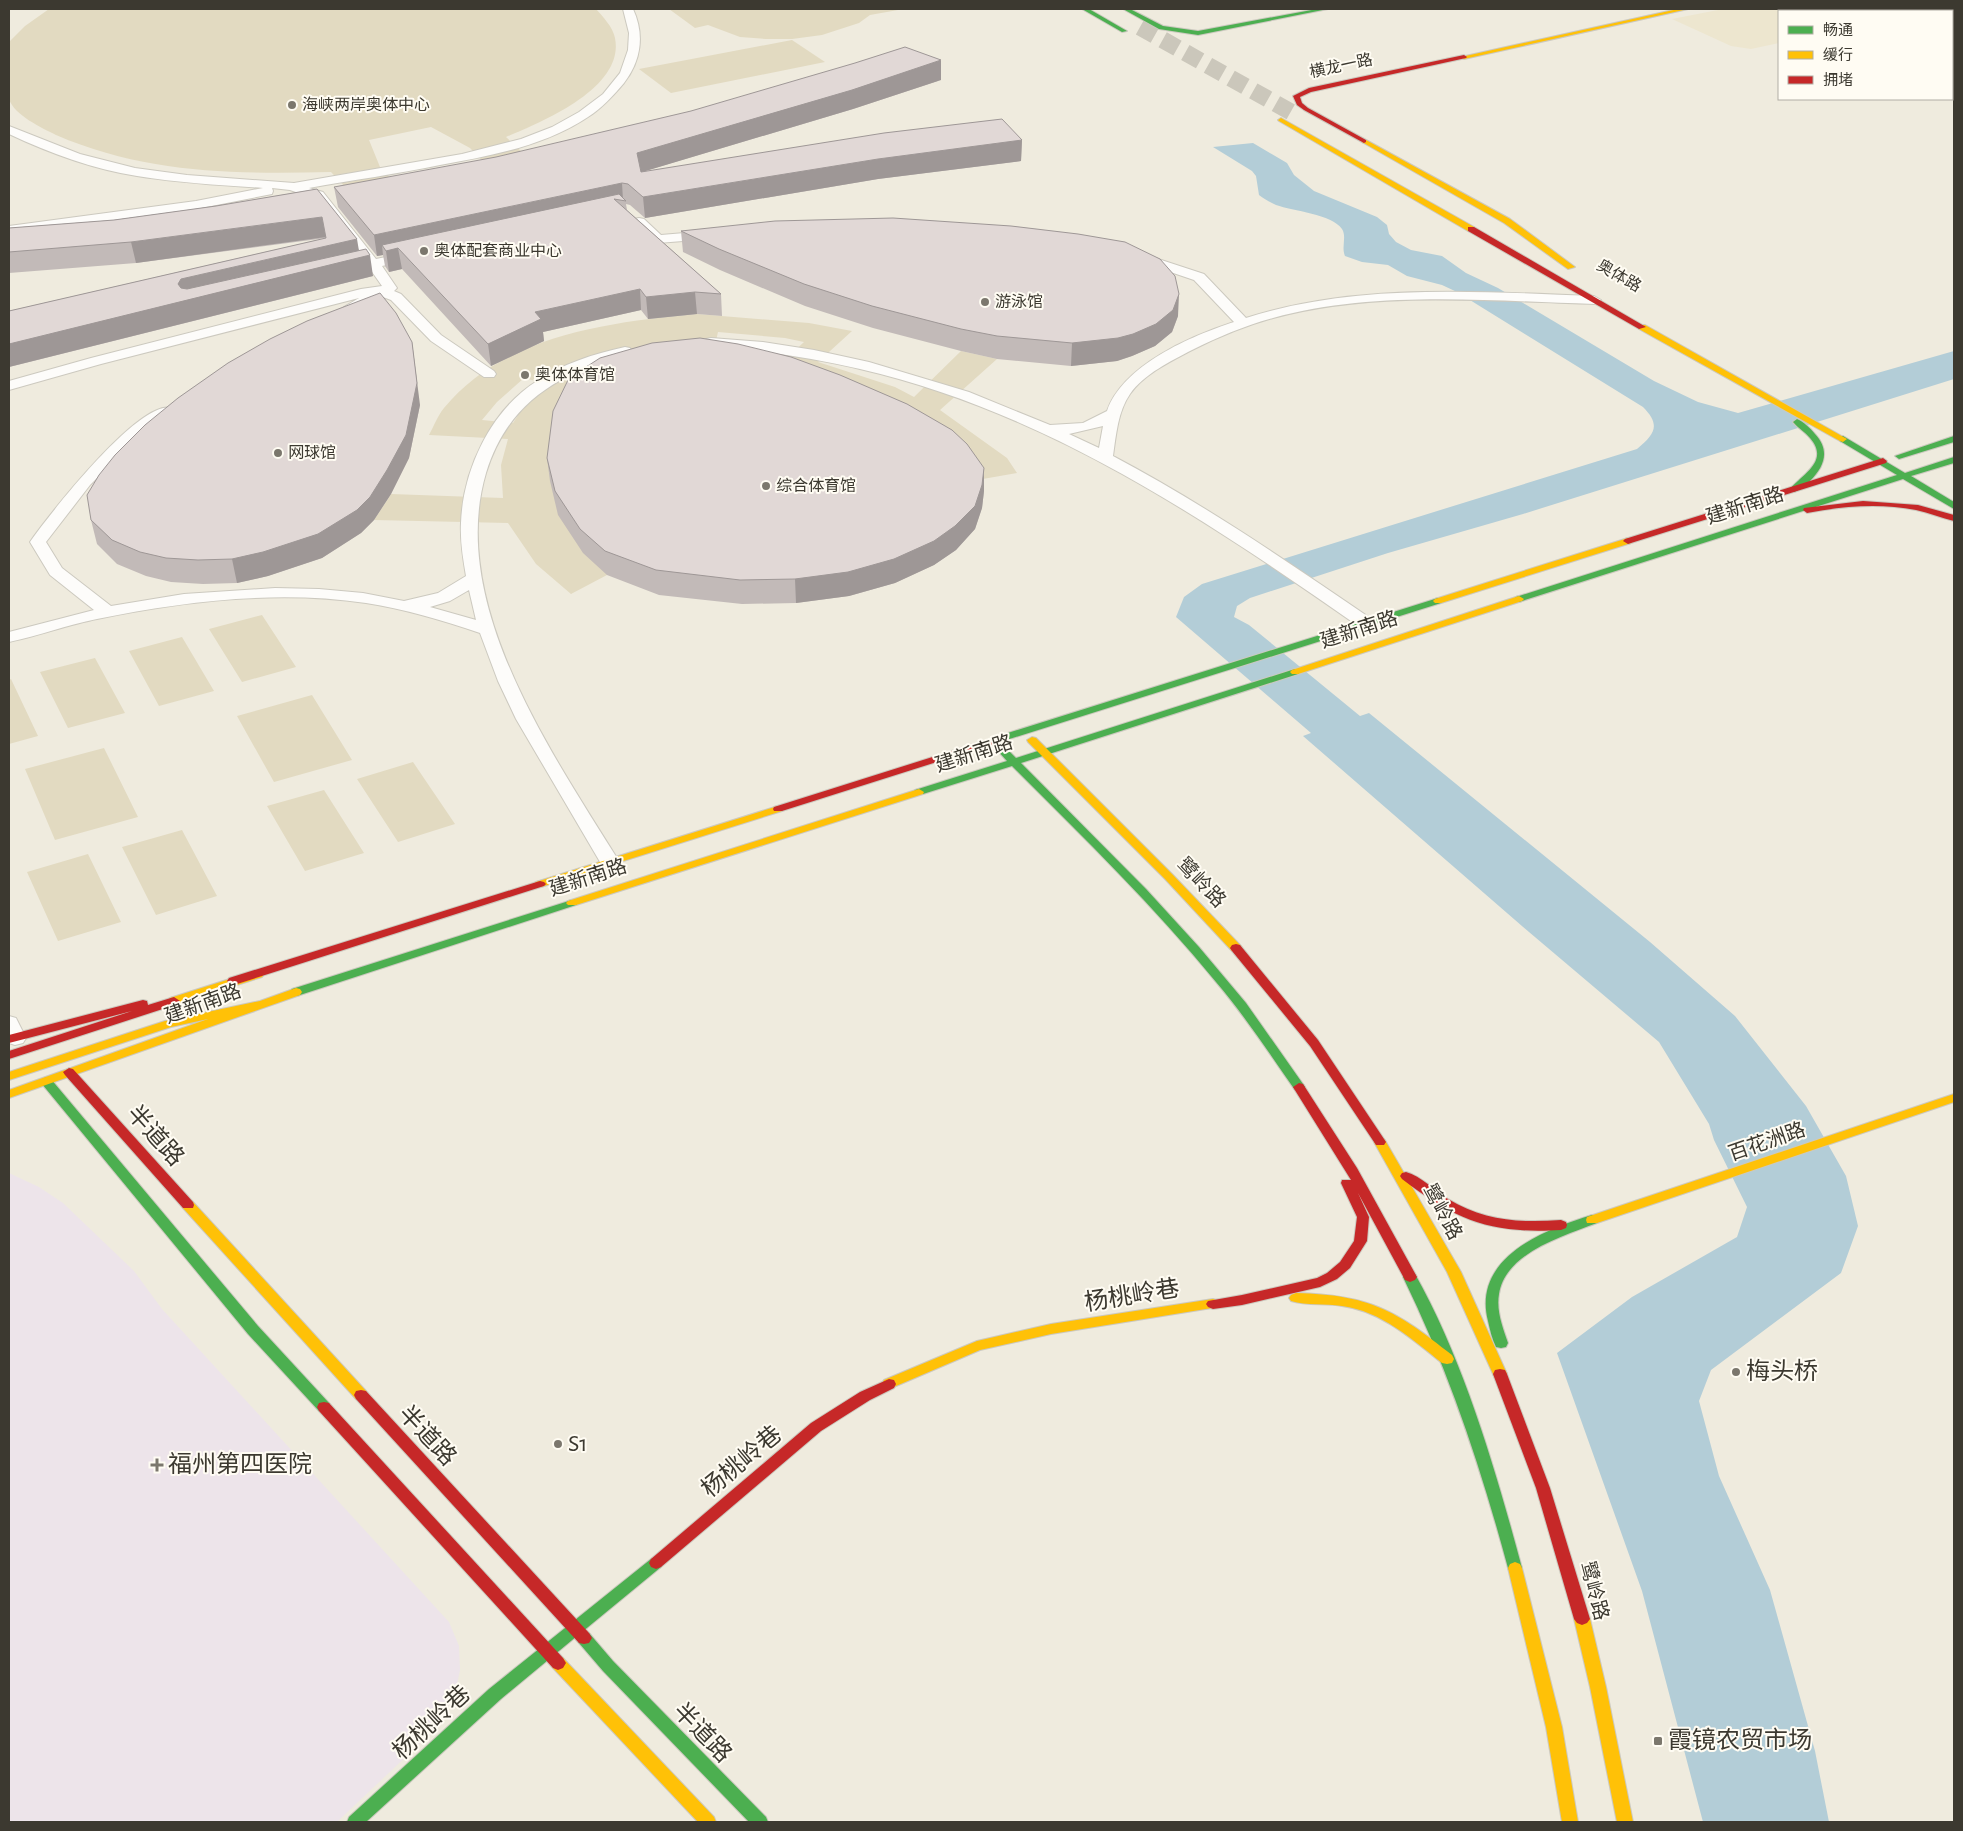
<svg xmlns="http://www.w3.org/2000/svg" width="1963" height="1831" font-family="'Alegreya Sans','Noto Sans SC',sans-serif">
<rect width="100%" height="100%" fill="#efebde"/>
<!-- built -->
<path fill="#ede6cf" d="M 1723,9 L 1834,9 L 1841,11 L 1779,11 L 1779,43 L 1751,49 L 1731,46 L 1672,19 Z"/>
<!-- medical -->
<path fill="#ede4ea" d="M 9,1173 L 39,1187 L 63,1203 L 134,1271 L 162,1309 L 449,1622 L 459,1646 L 460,1670 L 455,1694 L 444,1713 L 430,1734 L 337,1822 L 9,1822 Z"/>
<!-- green -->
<path fill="#e2dac1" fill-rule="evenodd" d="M 49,9 L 596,9 C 603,17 613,27 615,38 C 625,88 542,122 506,137 L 539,168 L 498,177 L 470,148 L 431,127 L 369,140 L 380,167 L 406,195 L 360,203 L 331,172 C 234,174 147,174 56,135 C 42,128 14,115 9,99 C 6,91 9,53 9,42 L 25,26 Z
M 669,9 L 896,9 L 898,10 L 870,15 L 859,23 L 822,35 L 792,39 L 766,39 L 740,37 L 708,25 L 695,28 Z
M 792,40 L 825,62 L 671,93 L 639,69 Z
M 697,314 L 809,323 L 852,331 L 818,362 L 895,387 L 914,397 L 961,351 L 997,359 L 940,410 L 1007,458 L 1017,473 L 977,480 L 607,575 L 571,594 L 536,564 L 508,523 L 374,520 L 391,494 L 503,498 L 501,465 L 508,439 L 429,435 C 434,426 438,415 444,408 C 504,335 609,322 697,314 ZM 718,332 L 785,338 L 804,342 L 789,356 L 760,350 L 715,345 ZM 524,378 L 550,385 L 524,406 L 513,423 L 482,420 L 497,402 Z
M 262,615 L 296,667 L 242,682 L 209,629 Z
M 182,637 L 214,691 L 159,706 L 129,651 Z
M 95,658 L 125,713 L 68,728 L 40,672 Z
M 11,679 L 38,736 L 9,744 L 9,680 Z
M 312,695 L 352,760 L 274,782 L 237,716 Z
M 104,748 L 138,817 L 55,840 L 25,769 Z
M 413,762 L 455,824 L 398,842 L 357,779 Z
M 324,790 L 364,853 L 305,871 L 267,806 Z
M 182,830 L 217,896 L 156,915 L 122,847 Z
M 88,854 L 121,922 L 58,941 L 27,872 Z"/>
<!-- water -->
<path fill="#b3cdd7" d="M 1253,143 L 1287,163 L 1294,175 L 1314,191 L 1377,217 L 1387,225 L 1389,234 L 1396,242 L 1411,250 L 1442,256 L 1466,273 L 1498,288 L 1654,381 L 1698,402 L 1738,413 L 1954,351 L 1954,379 L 1523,514 L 1388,553 L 1250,598 L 1237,606 L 1234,617 L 1249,625 L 1360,716 L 1369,713 L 1650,942 L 1735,1016 L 1806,1106 L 1846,1176 L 1858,1226 L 1841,1273 L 1711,1370 L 1699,1401 L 1719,1476 L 1770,1590 L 1815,1751 L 1829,1822 L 1703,1822 L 1642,1591 L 1557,1353 L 1632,1297 L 1737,1237 L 1747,1207 L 1714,1140 L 1709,1124 L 1659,1042 L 1529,932 L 1303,736 L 1311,733 L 1176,617 L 1184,597 L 1202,584 L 1637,449 C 1655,434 1661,425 1643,407 L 1457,292 L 1442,285 L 1407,276 L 1388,265 L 1362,262 L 1345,256 C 1341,247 1347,237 1342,229 C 1332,214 1293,211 1276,205 C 1270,202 1264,199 1259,195 L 1256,176 L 1252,171 L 1213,147 Z"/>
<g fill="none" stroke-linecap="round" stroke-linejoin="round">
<!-- secondary-tunnel -->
<path stroke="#cbc7bb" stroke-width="17" stroke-dasharray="17 9" stroke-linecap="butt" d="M 1140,27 L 1298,116"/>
<!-- street casing -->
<g stroke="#ccc9bf" stroke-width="2">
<path id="street" d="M 623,9 L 633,9 C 645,35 641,61 624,83 C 613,96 602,108 588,117 C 545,146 490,156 440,165 C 397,174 353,180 309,188 L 323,192 L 376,259 L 410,252 L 415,253 L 417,256 L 415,259 L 382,266 L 397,288 L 394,291 L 401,294 L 441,335 L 494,371 L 496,374 L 494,377 L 484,377 L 431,341 L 391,300 L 383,297 L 356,310 L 346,310 L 344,307 L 359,298 L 101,364 L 9,390 L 9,381 L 91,358 L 361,289 L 382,286 L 370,269 L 345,274 L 340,273 L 338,270 L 340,267 L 364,262 L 313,198 L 290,190 L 272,188 L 273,191 L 272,194 L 196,209 L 9,234 L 9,226 L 196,201 L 263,188 C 221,185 179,183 137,176 C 93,169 49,153 9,134 L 9,126 L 80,154 L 135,168 L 187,175 L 294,183 L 462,154 L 521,139 L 552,127 L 579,112 L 603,94 L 620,73 L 628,50 L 629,33 Z
M 639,218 L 644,219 L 661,235 L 708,231 L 715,235 L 708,239 L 658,243 L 653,242 L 634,225 L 632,222 L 634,219 Z
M 1140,253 L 1204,274 L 1246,318 C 1357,282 1479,292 1594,296 L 1601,300 L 1594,304 C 1490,301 1374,290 1273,318 C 1244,326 1218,337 1192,350 C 1171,361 1144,374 1130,394 C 1118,411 1116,435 1113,456 C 1204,504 1288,562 1373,620 L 1376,624 L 1373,628 L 1367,629 L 1361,628 C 1206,520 1047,412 860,369 C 811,357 761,351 711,346 L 706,345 L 704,342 L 706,339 L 711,338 L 763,342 L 814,350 L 869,362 L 969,392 L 1050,425 L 1083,423 L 1107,411 C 1123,365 1191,336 1234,322 L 1194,280 L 1135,260 L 1133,257 ZM 1103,426 L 1099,448 L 1069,434 Z
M 625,347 L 630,348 L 632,351 L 630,354 C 561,372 508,401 486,473 C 447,605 554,756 620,863 L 617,867 L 610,869 L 603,867 L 516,719 L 498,681 L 480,633 C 442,620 405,609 366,603 C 277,590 185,601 97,619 C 67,625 38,636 9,642 L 9,632 L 94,610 L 50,575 L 30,542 C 48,516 139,400 171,408 L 173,411 L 141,434 L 90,485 L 46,542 L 62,568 L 111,606 L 184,594 L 275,588 L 319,589 L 363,593 L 404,601 L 438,593 L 466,576 C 463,559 460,541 461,523 C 463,469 491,410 537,381 C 564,363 594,354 625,347 ZM 469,590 L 476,620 L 430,607 L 450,601 Z
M 9,1016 L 16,1018 L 26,1038 L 23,1043 L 15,1045 L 9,1043 Z"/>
</g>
<!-- fast casing -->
<g stroke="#ccc9bf" stroke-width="2">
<path id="fast" d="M 1082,9 L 1089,9 L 1127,31 L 1122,32 Z
M 1123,9 L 1130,9 L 1163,26 L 1198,31 L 1317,9 L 1328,9 L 1198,35 L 1159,29 Z
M 1935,9 L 1943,9 L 1947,11 L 1939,11 Z
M 1952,36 L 1954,37 L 1954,41 L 1952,40 Z
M 1797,419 C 1804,422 1810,428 1815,434 C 1830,450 1825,466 1810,481 C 1805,485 1800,490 1794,492 L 1790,489 C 1803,474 1830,461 1810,438 C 1805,432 1798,428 1793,422 Z
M 1843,436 L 1905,473 L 1954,457 L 1954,463 L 1911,476 L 1954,502 L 1954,509 L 1903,479 L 1522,601 L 1519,602 L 1514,599 L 1516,597 L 1897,475 L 1840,441 L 1840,437 Z
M 1954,436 L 1954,442 L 1899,459 L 1895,456 Z
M 1438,598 L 1441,599 L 1441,603 L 1003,741 L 995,741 L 994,739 L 995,737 Z
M 1295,669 L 1298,670 L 1300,672 L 1298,674 L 1021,763 L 1146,889 L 1199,947 L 1246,1003 L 1303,1084 L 1305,1087 L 1303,1090 L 1295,1090 C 1269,1053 1245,1016 1216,982 C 1153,905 1082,836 1012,766 L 923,794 L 915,794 L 914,792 L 915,790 L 1007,761 L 997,750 L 998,748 L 1006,748 L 1016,758 Z
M 572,900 L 576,901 L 578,903 L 576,905 L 300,995 L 296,996 L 290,992 L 292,989 Z
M 46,1077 L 50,1078 L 258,1326 L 329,1403 L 331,1407 L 329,1411 L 324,1412 L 319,1411 L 248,1334 L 42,1084 L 40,1081 Z
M 1592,1215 L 1597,1217 L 1598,1220 L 1597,1223 C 1563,1236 1505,1253 1499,1294 C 1496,1311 1503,1328 1508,1343 L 1506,1347 L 1501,1348 L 1496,1347 C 1492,1339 1490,1330 1488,1321 C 1472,1258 1543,1230 1592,1215 Z
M 1410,1272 L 1415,1274 C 1464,1361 1496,1471 1522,1568 L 1520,1572 L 1515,1574 L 1510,1572 L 1508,1568 C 1481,1468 1449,1371 1403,1277 L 1405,1274 Z
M 656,1557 L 661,1559 L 663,1563 L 661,1567 L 582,1632 L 589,1633 L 613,1661 L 766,1817 L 768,1822 L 749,1822 L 603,1671 L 579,1643 L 576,1638 L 577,1636 L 501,1699 L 366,1822 L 347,1822 L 349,1817 L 489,1689 L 651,1559 Z"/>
</g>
<!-- slow casing -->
<g stroke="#ccc9bf" stroke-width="2">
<path id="slow" d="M 1678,9 L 1688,9 L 1464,59 L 1461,57 Z
M 1875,9 L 1884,9 L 1888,11 L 1879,11 Z
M 1281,118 L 1474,227 L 1475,229 L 1468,231 L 1279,121 L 1278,120 Z
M 1362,140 L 1366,140 L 1510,219 L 1575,267 L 1568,269 L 1504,223 L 1362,142 Z
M 1639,325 L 1645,325 L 1847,439 L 1843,442 L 1840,441 L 1639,329 Z
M 1628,538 L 1633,541 L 1631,543 L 1441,603 L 1435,603 L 1433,601 L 1435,599 Z
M 1519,596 L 1524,599 L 1522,601 L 1298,674 L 1292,674 L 1290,672 L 1292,670 Z
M 1032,737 L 1036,738 L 1173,875 L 1240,945 L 1242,948 L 1240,951 L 1232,951 L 1165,879 L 1028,742 L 1027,740 Z
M 919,789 L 924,792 L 923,794 L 576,905 L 568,905 L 566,903 L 568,901 Z
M 778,806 L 782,807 L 783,809 L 782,811 L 544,886 L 540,887 L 534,884 L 536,882 Z
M 258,970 L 264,974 L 262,977 L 174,1005 L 168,1001 L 170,998 Z
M 296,988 L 300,989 L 302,992 L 300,995 L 9,1098 L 9,1090 L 208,1019 L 171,1027 L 9,1080 L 9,1072 L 165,1021 L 260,1001 Z
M 1954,1094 L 1954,1102 L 1597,1223 L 1587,1223 L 1586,1220 L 1587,1217 Z
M 1380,1138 L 1384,1139 L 1386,1142 L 1461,1272 L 1507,1374 L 1505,1378 L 1500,1379 L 1495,1378 L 1493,1374 L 1447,1272 L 1374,1142 L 1376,1139 Z
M 188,1200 L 193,1202 L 366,1391 L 368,1395 L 366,1399 L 361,1400 L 356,1399 L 183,1208 L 182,1205 L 183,1202 Z
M 1296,1293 C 1370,1295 1395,1310 1452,1355 L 1454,1359 L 1452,1363 L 1447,1364 L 1442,1363 C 1412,1339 1381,1311 1342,1306 C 1325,1303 1307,1306 1291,1301 L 1289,1298 L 1291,1295 Z
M 1213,1299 L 1218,1301 L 1220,1304 L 1218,1307 L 1051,1334 L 980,1350 L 889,1389 L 884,1388 L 882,1384 L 884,1380 L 977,1341 L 1051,1324 Z
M 1515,1562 L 1520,1564 L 1522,1568 L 1562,1727 L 1578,1822 L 1562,1822 L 1546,1727 L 1508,1568 L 1510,1564 Z
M 1582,1613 L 1587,1615 L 1590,1619 L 1606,1687 L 1633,1822 L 1617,1822 L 1590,1687 L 1574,1619 L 1577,1615 Z
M 558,1656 L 563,1658 L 714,1817 L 716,1822 L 698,1822 L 553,1668 L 550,1663 L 553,1658 Z"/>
</g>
<!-- jam casing -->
<g stroke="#ccc9bf" stroke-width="2">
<path id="jam" d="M 1907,9 L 1915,9 L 1919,11 L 1911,11 Z
M 1464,55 L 1467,57 L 1466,58 L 1311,92 L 1300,97 L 1302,103 L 1308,108 L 1366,140 L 1366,142 L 1364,143 L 1304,110 L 1297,105 L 1293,96 L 1309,88 Z
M 1468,227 L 1474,227 L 1646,327 L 1639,329 L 1468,231 Z
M 1883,458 L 1887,461 L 1886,463 L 1631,543 L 1628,544 L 1623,541 L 1625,539 Z
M 1863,501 L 1918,505 L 1954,515 L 1954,521 C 1942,518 1929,513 1916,510 C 1880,503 1843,506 1807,513 L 1803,510 L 1804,508 Z
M 999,736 L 1004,739 L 1003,741 L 782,811 L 774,811 L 773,809 L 774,807 Z
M 540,881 L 544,882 L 546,884 L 544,886 L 237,984 L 229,984 L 227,981 L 229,978 Z
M 1236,944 L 1240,945 L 1318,1040 L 1386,1142 L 1384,1145 L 1376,1145 L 1310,1046 L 1232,951 L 1230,948 L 1232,945 Z
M 174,997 L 180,1001 L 178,1004 L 9,1059 L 9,1051 L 132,1011 L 9,1043 L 9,1035 L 143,1000 L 147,1001 L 148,1005 Z
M 69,1068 L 73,1069 L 193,1202 L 194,1205 L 193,1208 L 183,1208 L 65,1075 L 63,1072 Z
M 1299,1083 L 1303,1084 L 1357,1168 L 1417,1277 L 1415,1280 L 1410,1282 L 1405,1280 L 1358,1193 L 1369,1217 L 1367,1241 L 1350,1268 L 1337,1279 L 1320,1287 L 1242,1305 L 1213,1309 L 1208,1307 L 1206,1304 L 1208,1301 L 1242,1295 L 1317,1278 L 1327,1273 L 1340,1262 L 1354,1241 L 1357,1217 L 1341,1183 L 1342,1180 L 1351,1180 L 1293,1087 Z
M 1406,1172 C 1421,1176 1435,1191 1448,1199 C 1484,1221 1520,1223 1561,1220 L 1566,1222 L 1567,1225 L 1566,1228 L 1561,1230 C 1491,1234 1457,1221 1402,1179 L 1400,1176 L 1402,1173 Z
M 1500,1369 L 1505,1370 L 1507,1374 L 1550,1488 L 1590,1619 L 1587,1623 L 1582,1625 L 1577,1623 L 1574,1619 L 1536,1488 L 1493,1374 L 1495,1370 Z
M 889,1379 L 894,1380 L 896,1384 L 894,1388 L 870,1400 L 821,1431 L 661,1567 L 656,1569 L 651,1567 L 649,1563 L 651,1559 L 811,1423 L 860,1392 Z
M 361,1390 L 366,1391 L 589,1633 L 592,1638 L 589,1643 L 584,1644 L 579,1643 L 356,1399 L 354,1395 L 356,1391 Z
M 324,1402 L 329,1403 L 563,1658 L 566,1663 L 563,1668 L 558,1670 L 553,1668 L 319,1411 L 317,1407 L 319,1403 Z"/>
</g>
<!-- street -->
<use href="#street" fill="#fdfcfa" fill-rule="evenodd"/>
<!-- fast -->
<use href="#fast" fill="#4caf50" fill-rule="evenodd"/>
<!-- slow -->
<use href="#slow" fill="#ffc107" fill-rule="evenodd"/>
<!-- jam -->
<use href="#jam" fill="#c62828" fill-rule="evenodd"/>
</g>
<!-- wall -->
<path fill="#c2bab8" d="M 941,80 L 853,109 L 645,171 L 1022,140 L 1021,161 L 878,179 L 645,218 L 630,205 L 626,204 L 627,210 L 721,294 L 722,316 L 697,314 L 648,319 L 641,310 L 543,332 L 544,341 L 491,366 L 402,269 L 389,272 L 385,266 L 383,255 L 377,256 L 338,207 L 334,187 Z
M 317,189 L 359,250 L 373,276 L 9,367 L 9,311 L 326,238 L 136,263 L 9,273 L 9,228 L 114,220 L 216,206 Z
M 681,231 L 1178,316 L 1172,332 L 1155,346 L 1132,356 L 1117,361 L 1071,366 L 997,359 L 961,351 L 873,328 L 805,306 L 720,270 L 683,252 Z
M 420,405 L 409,458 L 391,494 L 374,520 L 361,533 L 322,558 L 268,576 L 237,583 L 203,584 L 171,582 L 146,576 L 117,564 L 97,544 L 91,520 Z
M 547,458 L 984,491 L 982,508 L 975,529 L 956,550 L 934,565 L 895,583 L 849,596 L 796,603 L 742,604 L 659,595 L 607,575 L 583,553 L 558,515 L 550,481 Z"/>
<!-- shaded-wall -->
<path fill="#9e9796" d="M 941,60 L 941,80 L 853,109 L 639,173 L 637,153 Z
M 1022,140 L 1021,161 L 878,179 L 645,218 L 643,197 L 878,159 Z
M 622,183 L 623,200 L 614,199 L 398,248 L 402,269 L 389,272 L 386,251 L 382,245 L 383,255 L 377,256 L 374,235 Z
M 322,217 L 326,237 L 136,263 L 131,242 Z
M 357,239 L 360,257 L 370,255 L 373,276 L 9,367 L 9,344 L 181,279 Z
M 640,289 L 641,310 L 543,332 L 544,341 L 491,366 L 488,344 L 535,312 Z
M 695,292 L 697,314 L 648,319 L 646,297 Z
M 1179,294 L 1178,316 L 1172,332 L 1155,346 L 1132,356 L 1117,361 L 1071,366 L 1072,343 Z
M 412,342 L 420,405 L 409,458 L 391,494 L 374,520 L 361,533 L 322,558 L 268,576 L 237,583 L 232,559 Z
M 984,468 L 984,491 L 982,508 L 975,529 L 956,550 L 934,565 L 895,583 L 849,596 L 796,603 L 795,579 Z"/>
<!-- building -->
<path fill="#e1d8d6" stroke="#9e9796" d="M 905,47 L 941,60 L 852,90 L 637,153 L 641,172 L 884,133 L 1002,119 L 1022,140 L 878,159 L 643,197 L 628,184 L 622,183 L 374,235 L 334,187 L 496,157 L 691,111 L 855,63 Z
M 317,189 L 357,239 L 181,279 L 178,284 L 181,288 L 187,289 L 366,249 L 370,255 L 9,344 L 9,311 L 326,238 L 322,217 L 131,242 L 9,252 L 9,228 L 114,220 L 216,206 Z
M 619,194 L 626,201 L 614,199 L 721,294 L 695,292 L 646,297 L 640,289 L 535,312 L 541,319 L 488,344 L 398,248 L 386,251 L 382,245 Z
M 893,218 L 1011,226 L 1078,234 L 1125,242 L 1160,259 L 1175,276 L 1179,294 L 1173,310 L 1156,324 L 1133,334 L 1118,338 L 1072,343 L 997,336 L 961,329 L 872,306 L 804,284 L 719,249 L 681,231 L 775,221 Z
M 380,293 L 396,313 L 412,342 L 417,383 L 406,435 L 387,470 L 370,497 L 357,510 L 318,534 L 263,552 L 232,559 L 198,560 L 166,558 L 140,552 L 112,540 L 91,520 L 87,495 L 99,475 L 115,455 L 145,425 L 178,398 L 228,363 L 270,339 L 307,321 Z
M 700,338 L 738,344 L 791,357 L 840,375 L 907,404 L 952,430 L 967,444 L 984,468 L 982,485 L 975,506 L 955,526 L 934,541 L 894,559 L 848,572 L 795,579 L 740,580 L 656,570 L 605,551 L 580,529 L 555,491 L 547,458 L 553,411 L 569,378 L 600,358 L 652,343 Z"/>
<!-- markers -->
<g fill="#7b776d" stroke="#fffcf3" stroke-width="2">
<circle cx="292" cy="105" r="5"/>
<circle cx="424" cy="251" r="5"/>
<circle cx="985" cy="302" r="5"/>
<circle cx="525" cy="375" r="5"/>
<circle cx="278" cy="453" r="5"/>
<circle cx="766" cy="486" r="5"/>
<circle cx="1736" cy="1372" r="5"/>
<circle cx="558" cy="1444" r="5"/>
<path d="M154.5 1457.5h5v5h5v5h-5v5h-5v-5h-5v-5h5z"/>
<rect x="1653" y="1736" width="10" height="10" rx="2.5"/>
</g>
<g text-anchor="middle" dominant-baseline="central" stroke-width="4" stroke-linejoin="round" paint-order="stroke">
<!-- far-street labels -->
<g font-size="16" fill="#3c3930" stroke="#fffcf3">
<text transform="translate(1341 66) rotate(-12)">横龙一路</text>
<text transform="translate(1619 276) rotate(30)">奥体路</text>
</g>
<!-- far-poi labels -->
<g font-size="16" fill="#3c3930" stroke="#fffcf3" text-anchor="start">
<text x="302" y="105">海峡两岸奥体中心</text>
<text x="434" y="251">奥体配套商业中心</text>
<text x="995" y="302">游泳馆</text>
<text x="535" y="375">奥体体育馆</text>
<text x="288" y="453">网球馆</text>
<text x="776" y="486">综合体育馆</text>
</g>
<!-- street labels -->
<g font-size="20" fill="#3c3930" stroke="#fffcf3">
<text transform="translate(1745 506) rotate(-18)">建新南路</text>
<text transform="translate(1359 630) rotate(-18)">建新南路</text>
<text transform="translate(974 754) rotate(-18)">建新南路</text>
<text transform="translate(588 878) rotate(-18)">建新南路</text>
<text transform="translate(1201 883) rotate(46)">鹭岭路</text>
<text transform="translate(203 1004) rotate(-20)">建新南路</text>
<text transform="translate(1767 1142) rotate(-19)">百花洲路</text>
<text transform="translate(1442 1212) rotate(61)">鹭岭路</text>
<text transform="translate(1594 1591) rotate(75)">鹭岭路</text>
</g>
<!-- near-street labels -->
<g font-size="24" fill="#3c3930" stroke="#fffcf3">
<text transform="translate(155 1136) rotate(48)">半道路</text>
<text transform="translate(1132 1296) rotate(-9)">杨桃岭巷</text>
<text transform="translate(427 1436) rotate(47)">半道路</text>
<text transform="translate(742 1462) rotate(-40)">杨桃岭巷</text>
<text transform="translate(432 1723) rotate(-43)">杨桃岭巷</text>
<text transform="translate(702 1733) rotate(46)">半道路</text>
</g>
<!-- near-poi labels -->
<g font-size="24" fill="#3c3930" stroke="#fffcf3" text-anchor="start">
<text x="1746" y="1372">梅头桥</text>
<text x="568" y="1444">S1</text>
<text x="168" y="1465">福州第四医院</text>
<text x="1668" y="1741">霞镜农贸市场</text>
</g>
</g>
<!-- border -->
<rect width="1963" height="1831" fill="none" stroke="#3c3930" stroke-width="20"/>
<!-- legend -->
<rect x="1778" y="10" width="175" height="90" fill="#fffcf3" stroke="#b1aea5"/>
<rect x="1788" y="26" width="25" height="8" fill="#4caf50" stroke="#b1aea5"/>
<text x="1823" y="35" font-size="15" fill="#3c3930">畅通</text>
<rect x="1788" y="51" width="25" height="8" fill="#ffc107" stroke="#b1aea5"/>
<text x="1823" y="60" font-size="15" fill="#3c3930">缓行</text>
<rect x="1788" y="76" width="25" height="8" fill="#c62828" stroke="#b1aea5"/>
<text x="1823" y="85" font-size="15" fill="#3c3930">拥堵</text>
</svg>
